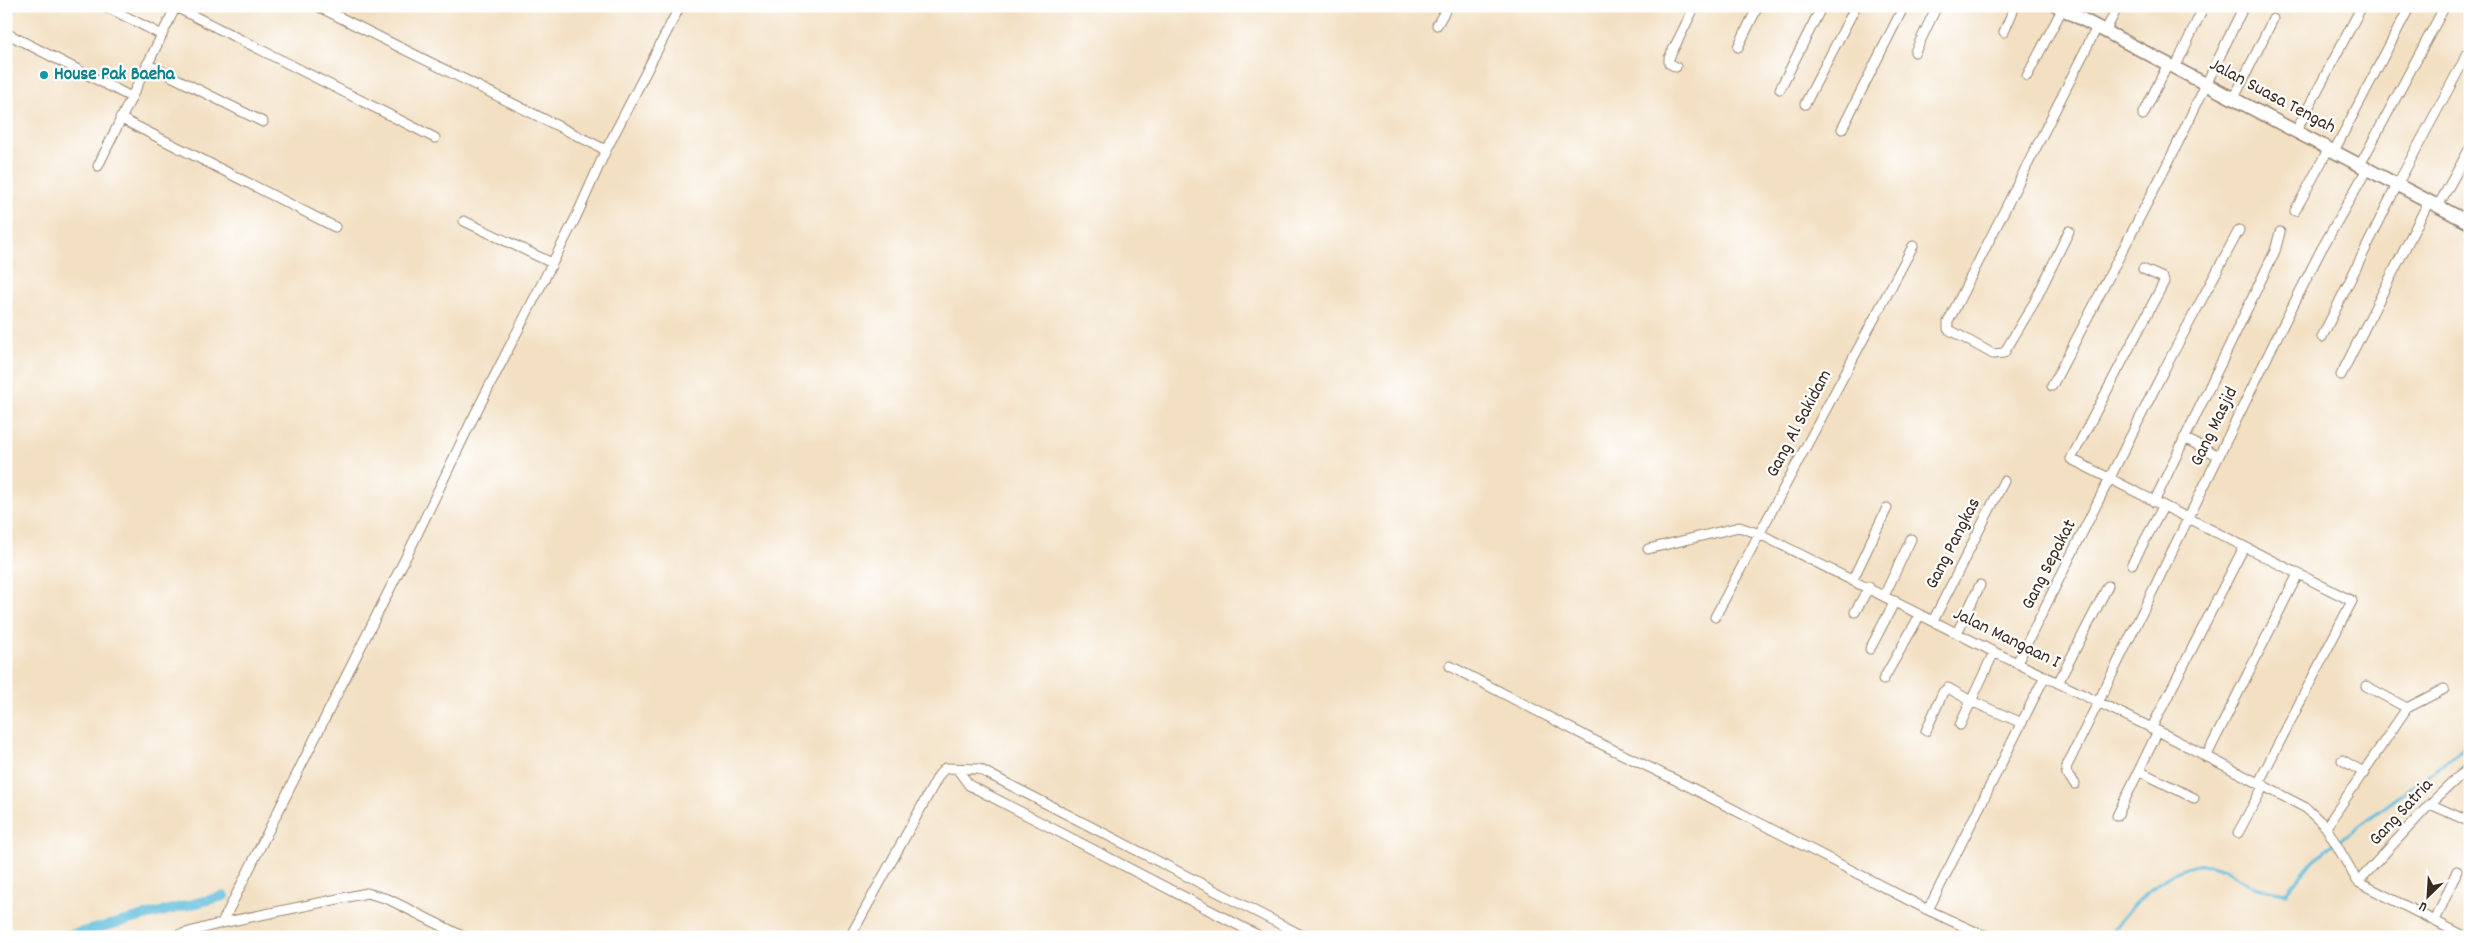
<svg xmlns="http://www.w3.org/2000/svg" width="2476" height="943" font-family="Dekko,sans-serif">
<rect width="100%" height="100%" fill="#fff"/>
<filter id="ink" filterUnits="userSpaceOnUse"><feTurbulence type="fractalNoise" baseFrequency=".02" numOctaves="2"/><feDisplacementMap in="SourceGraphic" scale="10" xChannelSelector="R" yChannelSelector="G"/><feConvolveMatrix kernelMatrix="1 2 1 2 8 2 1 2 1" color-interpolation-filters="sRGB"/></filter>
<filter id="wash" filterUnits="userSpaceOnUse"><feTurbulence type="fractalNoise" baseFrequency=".0096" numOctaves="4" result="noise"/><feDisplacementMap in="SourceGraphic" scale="20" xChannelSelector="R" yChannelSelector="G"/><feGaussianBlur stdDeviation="1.12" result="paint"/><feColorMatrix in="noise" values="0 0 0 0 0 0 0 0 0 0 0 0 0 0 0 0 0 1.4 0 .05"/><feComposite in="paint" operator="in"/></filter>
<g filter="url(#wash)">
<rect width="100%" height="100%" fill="#f3e0c3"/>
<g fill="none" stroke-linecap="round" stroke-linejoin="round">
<!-- stream -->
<path stroke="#5ebddc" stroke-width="3" d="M 2108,937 C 2128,908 2176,855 2215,866 C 2228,869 2240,880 2252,886 C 2262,890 2275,891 2286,893 L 2314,859 L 2458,753 L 2470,738"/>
<!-- canal -->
<path stroke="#5ebddc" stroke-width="10" d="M 62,937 L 224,896"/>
</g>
</g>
<g filter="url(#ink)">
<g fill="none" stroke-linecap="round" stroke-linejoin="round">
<!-- street casing -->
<g stroke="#978570" stroke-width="11">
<path id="street" d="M 105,6 L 162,35
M 317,6 L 606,150
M 176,7 L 435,138
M 1437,25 L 1448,6
M 2004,32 L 2015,6
M 2105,32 L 2118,6
M 6,33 L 131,97
M 1738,47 L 1758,6
M 1915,52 L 1937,6
M 147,64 L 263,122
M 1676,67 L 1669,63 L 1669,58 L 1695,6
M 2175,68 L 2204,6
M 2027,76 L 2064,6
M 1780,89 L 1822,6
M 2234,98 L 2273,19
M 1805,104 L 1856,6
M 2143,115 L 2168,64
M 120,118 L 335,227
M 1842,129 L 1904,6
M 2296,131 L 2362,6
M 2334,151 L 2410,6
M 2360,165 L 2445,6
M 98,166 L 176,6
M 2438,206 L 2470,148
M 2295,211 L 2329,148
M 2463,219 L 2470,207
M 464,221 L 552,263
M 2069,231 L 2035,301 L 2004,353 L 1993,354 L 1948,329 L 1948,322 L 2097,27
M 2143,269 L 2163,278 L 2164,282 L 2071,459 L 2352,601 L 2259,782
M 2322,337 L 2397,185 L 2470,49
M 2341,375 L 2429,201
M 2052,386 L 2171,157 L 2244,6
M 2184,438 L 2219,456
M 2154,502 L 2275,251 L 2280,232
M 1648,549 L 1739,527 L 1760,534 L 1994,652 L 2158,731 L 2306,808 L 2326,827 L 2358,882
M 2132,564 L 2163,507
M 1853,579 L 1887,508
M 1884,596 L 1911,539
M 1855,612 L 1869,587
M 1715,617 L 1913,246
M 1933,621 L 2004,481
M 1957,633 L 1980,585
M 1870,649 L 1895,601
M 2017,663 L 2165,368 L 2239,230
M 1450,666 L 1597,742 L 1692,788 L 1928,910 L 1978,933 L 1993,937
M 1883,680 L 1920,615
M 2058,683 L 2108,586
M 2366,686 L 2407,708
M 1960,725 L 1994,652
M 2151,729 L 2244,547
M 1926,731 L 1943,692 L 1948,688 L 1971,701 L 2022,723
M 2206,757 L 2298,574
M 2342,760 L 2365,773
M 958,770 L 969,785 L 1261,937
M 2139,771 L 2194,798
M 2075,784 L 2067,774 L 2066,768 L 2278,335 L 2321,250 L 2367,169
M 2430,804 L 2470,822
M 2117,816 L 2158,731
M 2326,827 L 2407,708 L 2444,689
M 2238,833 L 2264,785
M 2358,882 L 2430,804 L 2470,766
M 2358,882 L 2466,937
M 1928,910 L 2045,676
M 2435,921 L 2457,871
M 222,923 L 412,545 L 471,422 L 576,217 L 606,150 L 680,6
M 171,937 L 222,923 L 367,893 L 388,899 L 464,937
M 850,937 L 939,775 L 945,768 L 979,769 L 1305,937"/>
</g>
<!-- secondary casing -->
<g stroke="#978570" stroke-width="15">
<path id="secondary" d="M 2057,6 L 2470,223"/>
</g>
<!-- street -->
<use href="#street" stroke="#fff" stroke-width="9"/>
<!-- secondary -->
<use href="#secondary" stroke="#fff" stroke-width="12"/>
</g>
</g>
<!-- markers -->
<circle fill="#0f9aa8" stroke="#fff" stroke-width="2" cx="44" cy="75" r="5"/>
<g text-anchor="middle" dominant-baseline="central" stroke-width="4.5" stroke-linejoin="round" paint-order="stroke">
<!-- culture labels -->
<g font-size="19" font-weight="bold" fill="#0d838f" stroke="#fff" text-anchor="start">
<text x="54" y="75">House Pak Baeha</text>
</g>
<!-- street labels -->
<g font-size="19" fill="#3b2a1e" stroke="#fff">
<text transform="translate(2272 97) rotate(28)">Jalan Suasa Tengah</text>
<text transform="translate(1800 424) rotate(-62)">Gang Al Sakidam</text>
<text transform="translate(2215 427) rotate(-64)">Gang Masjid</text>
<text transform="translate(1954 544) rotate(-63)">Gang Pangkas</text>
<text transform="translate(2050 565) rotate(-63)">Gang Sepakat</text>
<text transform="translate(2006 639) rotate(26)">Jalan Mangaan I</text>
<text transform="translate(2402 813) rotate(-47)">Gang Satria</text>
</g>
</g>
<!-- margin -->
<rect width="2476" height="943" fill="none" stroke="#fff" stroke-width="25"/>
<!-- north arrow -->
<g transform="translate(2428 896) rotate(205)" stroke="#ffffff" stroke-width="4" paint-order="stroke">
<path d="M0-4L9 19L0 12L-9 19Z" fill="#3b2a1e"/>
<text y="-8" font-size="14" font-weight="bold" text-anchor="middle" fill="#3b2a1e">U</text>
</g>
</svg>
